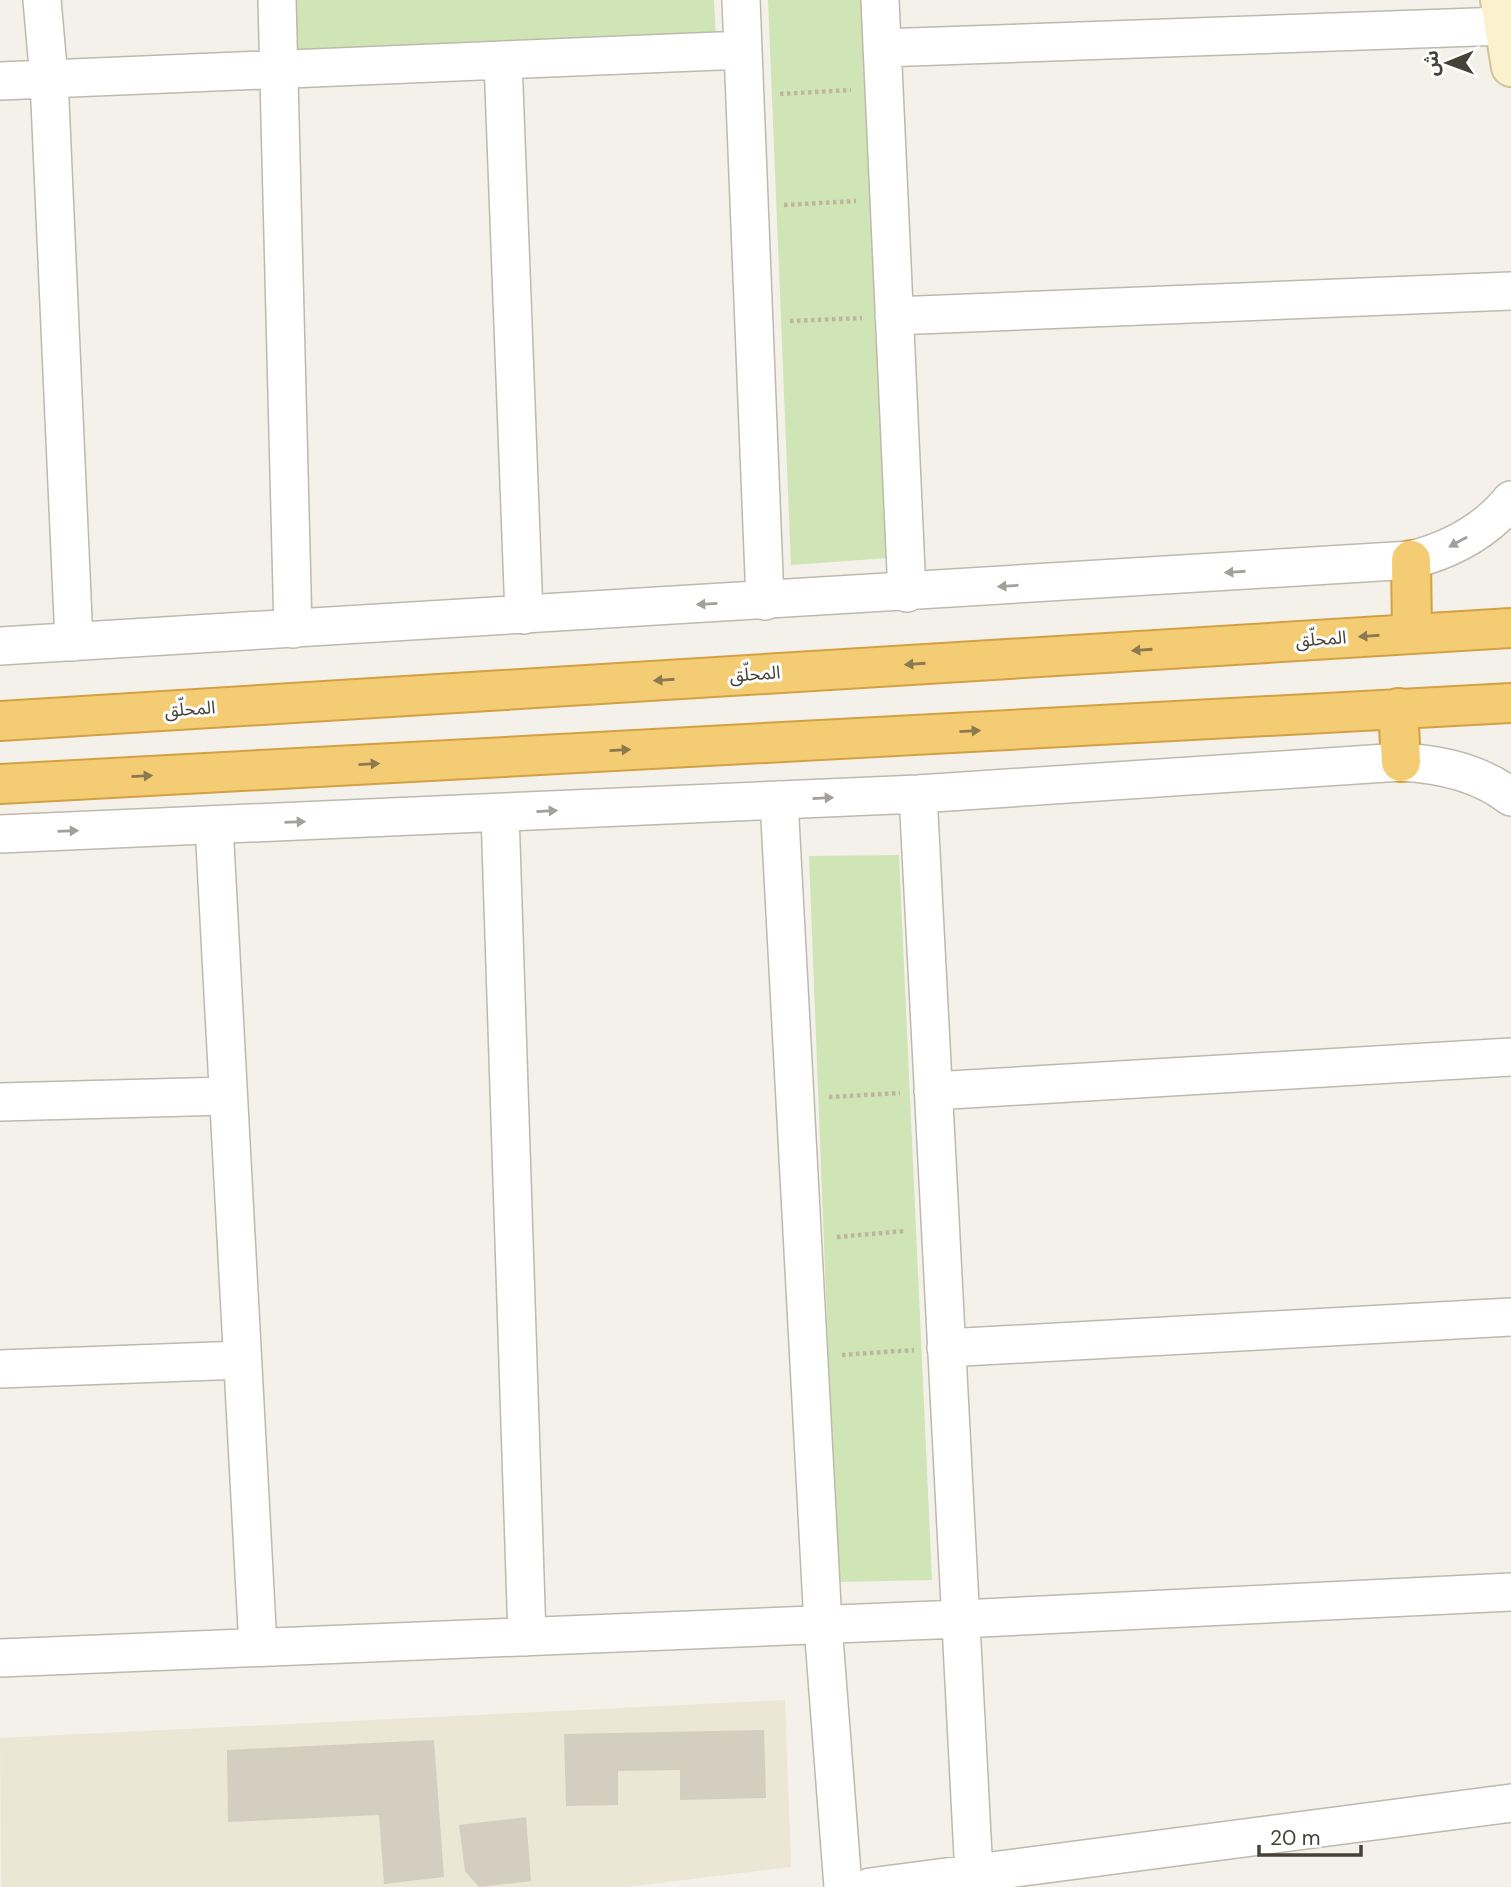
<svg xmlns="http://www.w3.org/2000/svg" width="1511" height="1887" font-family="'DM Sans','Noto Sans Arabic',sans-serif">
<rect width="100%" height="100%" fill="#f4f1ea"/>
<!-- education -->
<path fill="#ece6d5" d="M 785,1700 L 791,1867 L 626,1887 L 1,1887 L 0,1738 Z"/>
<!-- green -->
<path fill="#cfe5b5" d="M 295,0 L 714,0 L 716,39 L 298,60 Z
M 768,0 L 861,0 L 888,558 L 791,565 Z
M 899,855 L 932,1580 L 837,1582 L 809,856 Z"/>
<!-- building -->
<path fill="#d5cdc0" d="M 764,1730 L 766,1798 L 680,1800 L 680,1770 L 618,1771 L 618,1805 L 566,1806 L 564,1734 Z
M 434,1740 L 444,1877 L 384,1884 L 379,1815 L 228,1822 L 227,1750 Z
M 526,1817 L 531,1881 L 479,1887 L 465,1871 L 459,1825 Z"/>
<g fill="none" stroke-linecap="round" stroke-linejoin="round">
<!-- street casing -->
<g stroke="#bfb9ad" stroke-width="40">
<path id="street" d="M 42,0 L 49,79 L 74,642
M 277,0 L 293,629
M 741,0 L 765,601
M 880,0 L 907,593
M 882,48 L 1504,26
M 503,60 L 524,615
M 0,81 L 743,50
M 894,316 L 1511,291
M 0,646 L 1411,560 C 1450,550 1485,532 1511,500
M 918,794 L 974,1875 L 967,1887
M 779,800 L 823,1625 L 843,1887
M 500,813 L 527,1637
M 214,825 L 258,1647
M 0,834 L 918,794 L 1401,762 C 1440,764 1479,772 1511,797
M 933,1091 L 1511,1057
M 0,1102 L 227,1096
M 946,1348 L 1511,1317
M 0,1369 L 242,1360
M 0,1658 L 960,1619 L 1511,1592
M 870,1887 L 1511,1803"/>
</g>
<!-- secondary casing -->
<g stroke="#d0c49c" stroke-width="42">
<path id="secondary" d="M 1500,0 L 1511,67"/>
</g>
<!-- highway casing -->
<g stroke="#d3a144" stroke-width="42">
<path id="highway" d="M 1411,560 L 1412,633
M 1398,708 L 1401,762
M 0,721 L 1511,628
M 0,784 L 1511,703"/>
</g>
<!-- path -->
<path stroke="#bfb59f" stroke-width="4.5" stroke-dasharray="3.5 3.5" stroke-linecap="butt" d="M 780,94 L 851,90
M 784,205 L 856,201
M 790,321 L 862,318
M 829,1097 L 900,1093
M 837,1237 L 905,1231
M 842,1355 L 914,1350"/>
<!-- street -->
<use href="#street" stroke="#fff" stroke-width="37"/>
<!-- secondary -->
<use href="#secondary" stroke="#fbf1cc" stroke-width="38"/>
<!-- highway -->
<use href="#highway" stroke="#f4cc74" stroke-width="38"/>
</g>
<!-- one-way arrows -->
<defs><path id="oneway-solid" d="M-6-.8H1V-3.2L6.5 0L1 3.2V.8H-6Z" transform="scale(1.75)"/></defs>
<g fill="#a3a09c">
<use href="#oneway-solid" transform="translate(1458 542) rotate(151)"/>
<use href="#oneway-solid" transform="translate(1235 572) rotate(176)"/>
<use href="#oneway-solid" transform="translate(1008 586) rotate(176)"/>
<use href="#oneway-solid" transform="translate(707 604) rotate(177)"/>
<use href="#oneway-solid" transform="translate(823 798) rotate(-3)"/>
<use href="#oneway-solid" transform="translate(547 811) rotate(-3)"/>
<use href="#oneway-solid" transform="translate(295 822) rotate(-2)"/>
<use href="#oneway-solid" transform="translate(68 831) rotate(-2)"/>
</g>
<g fill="#8c7950">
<use href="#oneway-solid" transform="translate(1369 636) rotate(176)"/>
<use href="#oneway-solid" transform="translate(1142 650) rotate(176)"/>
<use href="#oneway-solid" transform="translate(915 664) rotate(176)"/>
<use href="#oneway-solid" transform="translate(664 680) rotate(176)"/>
<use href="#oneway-solid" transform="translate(970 731) rotate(-3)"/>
<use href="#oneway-solid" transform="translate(620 750) rotate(-3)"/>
<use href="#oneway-solid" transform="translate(369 764) rotate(-3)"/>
<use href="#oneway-solid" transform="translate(142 776) rotate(-3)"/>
</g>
<g text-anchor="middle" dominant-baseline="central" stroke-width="6" stroke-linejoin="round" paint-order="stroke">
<!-- street labels -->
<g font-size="18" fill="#474238" stroke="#fff">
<text transform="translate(1321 639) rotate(-4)">المحلّق</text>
<text transform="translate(755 674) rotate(-4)">المحلّق</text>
<text transform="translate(190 709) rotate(-4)">المحلّق</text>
</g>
</g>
<!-- north arrow -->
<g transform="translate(1448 63) rotate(269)" stroke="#ffffff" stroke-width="5" paint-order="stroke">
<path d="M0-5L12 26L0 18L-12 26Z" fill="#474238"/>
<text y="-10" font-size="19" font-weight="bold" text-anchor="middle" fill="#474238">ش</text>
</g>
<!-- scale -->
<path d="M1259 1845v10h102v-10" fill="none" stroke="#474238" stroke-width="3.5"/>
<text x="1270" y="1845" font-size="21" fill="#474238" stroke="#ffffff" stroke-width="5" paint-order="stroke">20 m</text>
</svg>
